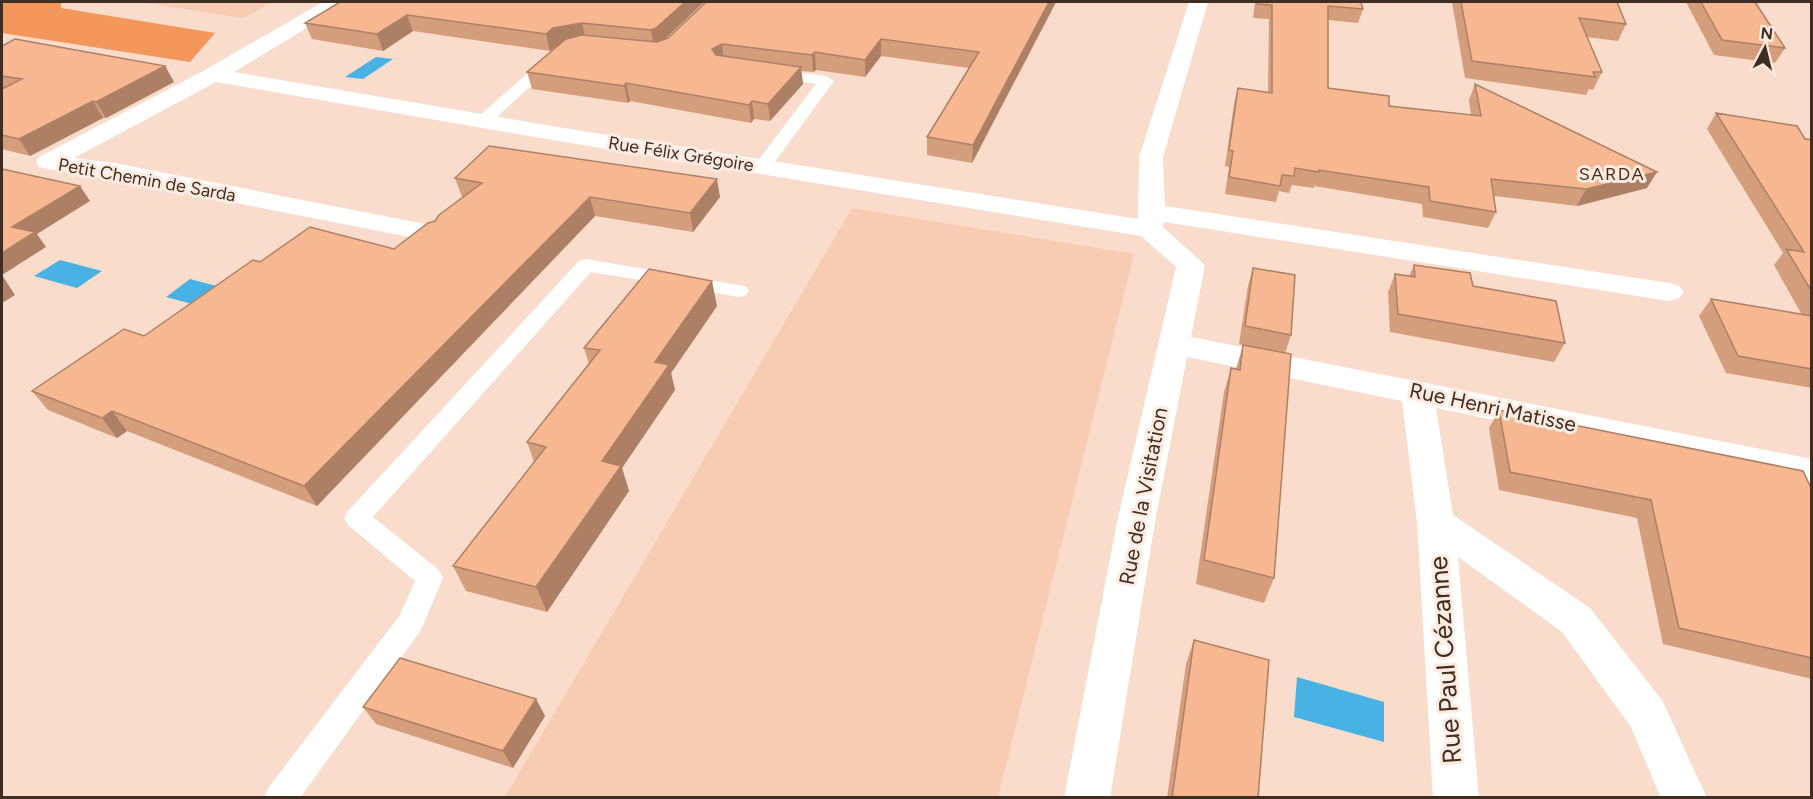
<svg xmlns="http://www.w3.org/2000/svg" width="1813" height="799" font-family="Figtree,sans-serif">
<rect width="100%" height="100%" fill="#f9dccb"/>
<!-- built -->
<path fill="#f8ccb2" d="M 138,2 L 273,2 L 243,18 Z
M 852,208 L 1134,254 L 998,797 L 505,797 Z"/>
<!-- green -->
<path fill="#f4975b" d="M 2,2 L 61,2 L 61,8 L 215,33 L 190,62 L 2,33 Z"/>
<!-- water -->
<path fill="#48b2e4" d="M 376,57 L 393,59 L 363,79 L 345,77 Z
M 60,260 L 102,271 L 77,288 L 34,276 Z
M 190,279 L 235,291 L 211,309 L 166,297 Z
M 1297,677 L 1384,702 L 1384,742 L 1294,717 Z"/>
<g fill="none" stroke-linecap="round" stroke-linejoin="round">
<!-- service -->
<path fill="#fff" fill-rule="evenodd" d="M 552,55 L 559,59 L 557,62 L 489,124 L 477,124 L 475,121 L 477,118 L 547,56 Z
M 773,69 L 826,76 L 834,81 L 768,171 L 756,171 L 753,167 L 816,84 L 768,76 L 766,73 Z
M 586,259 L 739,285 L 746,287 L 749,291 L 746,295 L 739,297 L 591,272 L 373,517 L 439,570 L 443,578 L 421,630 L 300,798 L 264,798 L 269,787 L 400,615 L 415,581 L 348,525 L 344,518 L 348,511 L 579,261 Z"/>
<!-- minor -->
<path fill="#fff" fill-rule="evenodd" d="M 323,2 L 346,2 L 343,6 L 234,72 L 558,127 L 1138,219 L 1139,157 L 1189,2 L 1208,2 L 1163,157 L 1165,206 L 1669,283 L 1679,286 L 1684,292 L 1679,298 L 1669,301 L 1164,222 L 1163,227 L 1205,265 L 1191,337 L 1812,459 L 1812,485 L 1436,408 L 1453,515 L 1590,608 L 1662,700 L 1707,798 L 1661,798 L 1631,727 L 1562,632 L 1458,557 L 1479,798 L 1433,798 L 1417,522 L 1402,401 L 1187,357 L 1155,522 L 1110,798 L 1064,798 L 1117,522 L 1176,267 L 1141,236 L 558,141 L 216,82 L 74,158 L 114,163 L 430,225 L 440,227 L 444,233 L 440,239 L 430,241 L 114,179 L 48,169 L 39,167 L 36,162 L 39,157 L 205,70 Z"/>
</g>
<!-- wall -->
<path fill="#d49d7c" d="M 340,2 L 704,2 L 665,39 L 1056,2 L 972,163 L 927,155 L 927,137 L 969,68 L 881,56 L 865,77 L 816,70 L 813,72 L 801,71 L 803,84 L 770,121 L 754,119 L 751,123 L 630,101 L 628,103 L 532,89 L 527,72 L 559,44 L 558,45 L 550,51 L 413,31 L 383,51 L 312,39 L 305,23 Z
M 1255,2 L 1361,2 L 1363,9 L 1358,23 L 1328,20 L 1328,88 L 1389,106 L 1471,115 L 1469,100 L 1475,84 L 1647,188 L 1577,206 L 1494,196 L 1496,212 L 1488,228 L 1423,217 L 1422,204 L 1314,186 L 1314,188 L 1292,185 L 1289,193 L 1279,191 L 1276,202 L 1225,194 L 1229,167 L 1225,166 L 1234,104 L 1238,88 L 1268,92 L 1269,19 L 1253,18 Z
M 1452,2 L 1617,2 L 1626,24 L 1618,41 L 1587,37 L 1602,72 L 1593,90 L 1589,89 L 1586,95 L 1465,78 Z
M 1686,2 L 1755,2 L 1785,48 L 1775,63 L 1714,55 Z
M 2,46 L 165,66 L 174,82 L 106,118 L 103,118 L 30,156 L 2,149 Z
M 1716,113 L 1812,140 L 1812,388 L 1726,373 L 1699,316 L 1711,299 L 1802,315 L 1774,265 L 1783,253 L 1707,129 Z
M 455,178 L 720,197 L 693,232 L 595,216 L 317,506 L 127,431 L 117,438 L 48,410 L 32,391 L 144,336 L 260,262 L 394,249 L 435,221 L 463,197 L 462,197 Z
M 1414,265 L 1473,286 L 1565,343 L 1554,362 L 1390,332 L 1388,292 L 1395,274 L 1409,276 Z
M 1253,268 L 1291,335 L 1285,353 L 1274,578 L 1264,603 L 1196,584 L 1224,392 L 1231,368 L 1236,369 L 1243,345 L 1239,344 L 1248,286 Z
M 717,306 L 671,373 L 675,390 L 622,468 L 629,491 L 547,612 L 466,591 L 453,566 L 534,462 L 527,442 L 589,364 L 584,348 Z
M 1499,410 L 1812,490 L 1812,679 L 1663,644 L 1637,518 L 1499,490 L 1489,428 Z
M 1194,640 L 1258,798 L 1167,798 L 1186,664 Z
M 536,699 L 545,716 L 513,768 L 376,724 L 363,707 Z"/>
<!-- shaded-wall -->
<path fill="#ad8065" d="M 685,2 L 704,2 L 659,45 L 654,47 L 651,30 Z
M 1049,2 L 1056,2 L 972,163 L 973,145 Z
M 407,15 L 413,31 L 383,51 L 377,34 Z
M 582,23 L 586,40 L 558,45 L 550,51 L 546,34 L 553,28 Z
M 881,39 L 881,56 L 865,77 L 865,60 Z
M 722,44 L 724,61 L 715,66 L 712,49 Z
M 815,52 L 816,70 L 813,72 L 812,55 Z
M 165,66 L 174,82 L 106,118 L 96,102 Z
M 801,67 L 803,84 L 770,121 L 768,104 Z
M 626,83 L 630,101 L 628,103 L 624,86 Z
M 93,101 L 103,118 L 30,156 L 19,139 Z
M 752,101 L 754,119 L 751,123 L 749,105 Z
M 1657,172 L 1647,188 L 1577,206 L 1586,189 Z
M 717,179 L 720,197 L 693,232 L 690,213 Z
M 80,186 L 90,201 L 37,234 L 46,247 L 2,275 L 15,295 L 2,303 L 2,253 L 12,227 Z
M 590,197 L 595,216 L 317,506 L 304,486 Z
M 712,281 L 717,306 L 671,373 L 675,390 L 622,468 L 629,491 L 547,612 L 536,587 L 655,362 Z
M 112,411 L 127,431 L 117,438 L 102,418 Z
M 536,699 L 545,716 L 513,768 L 503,751 Z"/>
<!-- building -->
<path fill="#f7b790" stroke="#ad8065" stroke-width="1.5" d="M 340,2 L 685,2 L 656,28 L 651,30 L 582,23 L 553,28 L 546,34 L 407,15 L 377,34 L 305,23 Z
M 706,2 L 1049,2 L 973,145 L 927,137 L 979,52 L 881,39 L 865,60 L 815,52 L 812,55 L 722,44 L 712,49 L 716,55 L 801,67 L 768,104 L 752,101 L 749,105 L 626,83 L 624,86 L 527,72 L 566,39 L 582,35 L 657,42 L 668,38 Z
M 1257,2 L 1361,2 L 1363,9 L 1328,6 L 1328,88 L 1389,96 L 1389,106 L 1481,116 L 1475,84 L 1657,172 L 1586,189 L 1491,179 L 1496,212 L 1430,201 L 1429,187 L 1319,170 L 1319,172 L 1295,168 L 1294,176 L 1282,175 L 1280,186 L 1229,177 L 1233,151 L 1229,150 L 1238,88 L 1272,93 L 1272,5 L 1257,4 Z
M 1461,2 L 1617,2 L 1626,24 L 1579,18 L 1602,72 L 1593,72 L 1595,77 L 1472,61 Z
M 1701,2 L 1755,2 L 1785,48 L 1722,40 Z
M 15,39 L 165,66 L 96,102 L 93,101 L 19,139 L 2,135 L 2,89 L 22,79 L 2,76 L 2,46 Z
M 1716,113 L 1797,126 L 1805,139 L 1812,140 L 1812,292 L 1786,249 L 1804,252 Z
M 489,146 L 717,179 L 690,213 L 590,197 L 304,486 L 112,411 L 102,418 L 32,391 L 124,329 L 144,336 L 253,260 L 260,262 L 310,227 L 394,249 L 428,223 L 435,221 L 439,215 L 482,183 L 455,178 Z
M 2,169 L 80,186 L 12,227 L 35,232 L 2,253 Z
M 1414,265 L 1470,273 L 1473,286 L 1556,301 L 1565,343 L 1398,314 L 1395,274 L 1415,277 Z
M 1253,268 L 1295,275 L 1291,335 L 1245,326 Z
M 649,269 L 712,281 L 655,362 L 669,365 L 602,461 L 621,466 L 536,587 L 453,566 L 546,447 L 527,442 L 600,350 L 584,348 Z
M 1711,299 L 1812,316 L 1812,369 L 1738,356 Z
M 1243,345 L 1291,354 L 1274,578 L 1204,560 L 1231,368 L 1240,370 Z
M 1499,410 L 1803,471 L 1812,490 L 1812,658 L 1679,628 L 1651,500 L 1510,472 Z
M 1194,640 L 1269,660 L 1258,798 L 1172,798 Z
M 400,658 L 536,699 L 503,751 L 363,707 Z"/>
<g text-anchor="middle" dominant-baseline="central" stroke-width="6" stroke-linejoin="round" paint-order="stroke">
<!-- far-street labels -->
<g font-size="18" fill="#402e22" stroke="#ffebe0">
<text transform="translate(681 154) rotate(9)">Rue Félix Grégoire</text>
<text transform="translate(147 180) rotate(10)">Petit Chemin de Sarda</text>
</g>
<!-- far-neighbourhood labels -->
<g font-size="18" letter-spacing="1.5" fill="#4f2b11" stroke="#ffebe0">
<text x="1612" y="174">SARDA</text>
</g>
<!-- street labels -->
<g font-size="21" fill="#402e22" stroke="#ffebe0">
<text transform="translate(1493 407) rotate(12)">Rue Henri Matisse</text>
<text transform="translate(1143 496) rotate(-79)">Rue de la Visitation</text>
</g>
<!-- near-street labels -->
<g font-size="26" fill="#402e22" stroke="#ffebe0">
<text transform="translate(1445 660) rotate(-94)">Rue Paul Cézanne</text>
</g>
</g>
<!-- border -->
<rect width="1813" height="799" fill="none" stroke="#402e22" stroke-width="6"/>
<!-- north arrow -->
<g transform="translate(1765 48) rotate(7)" stroke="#ffebe0" stroke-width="4.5" paint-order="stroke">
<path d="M0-4.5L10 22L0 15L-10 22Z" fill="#402e22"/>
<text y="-9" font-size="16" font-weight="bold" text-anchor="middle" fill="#402e22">N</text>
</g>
</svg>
